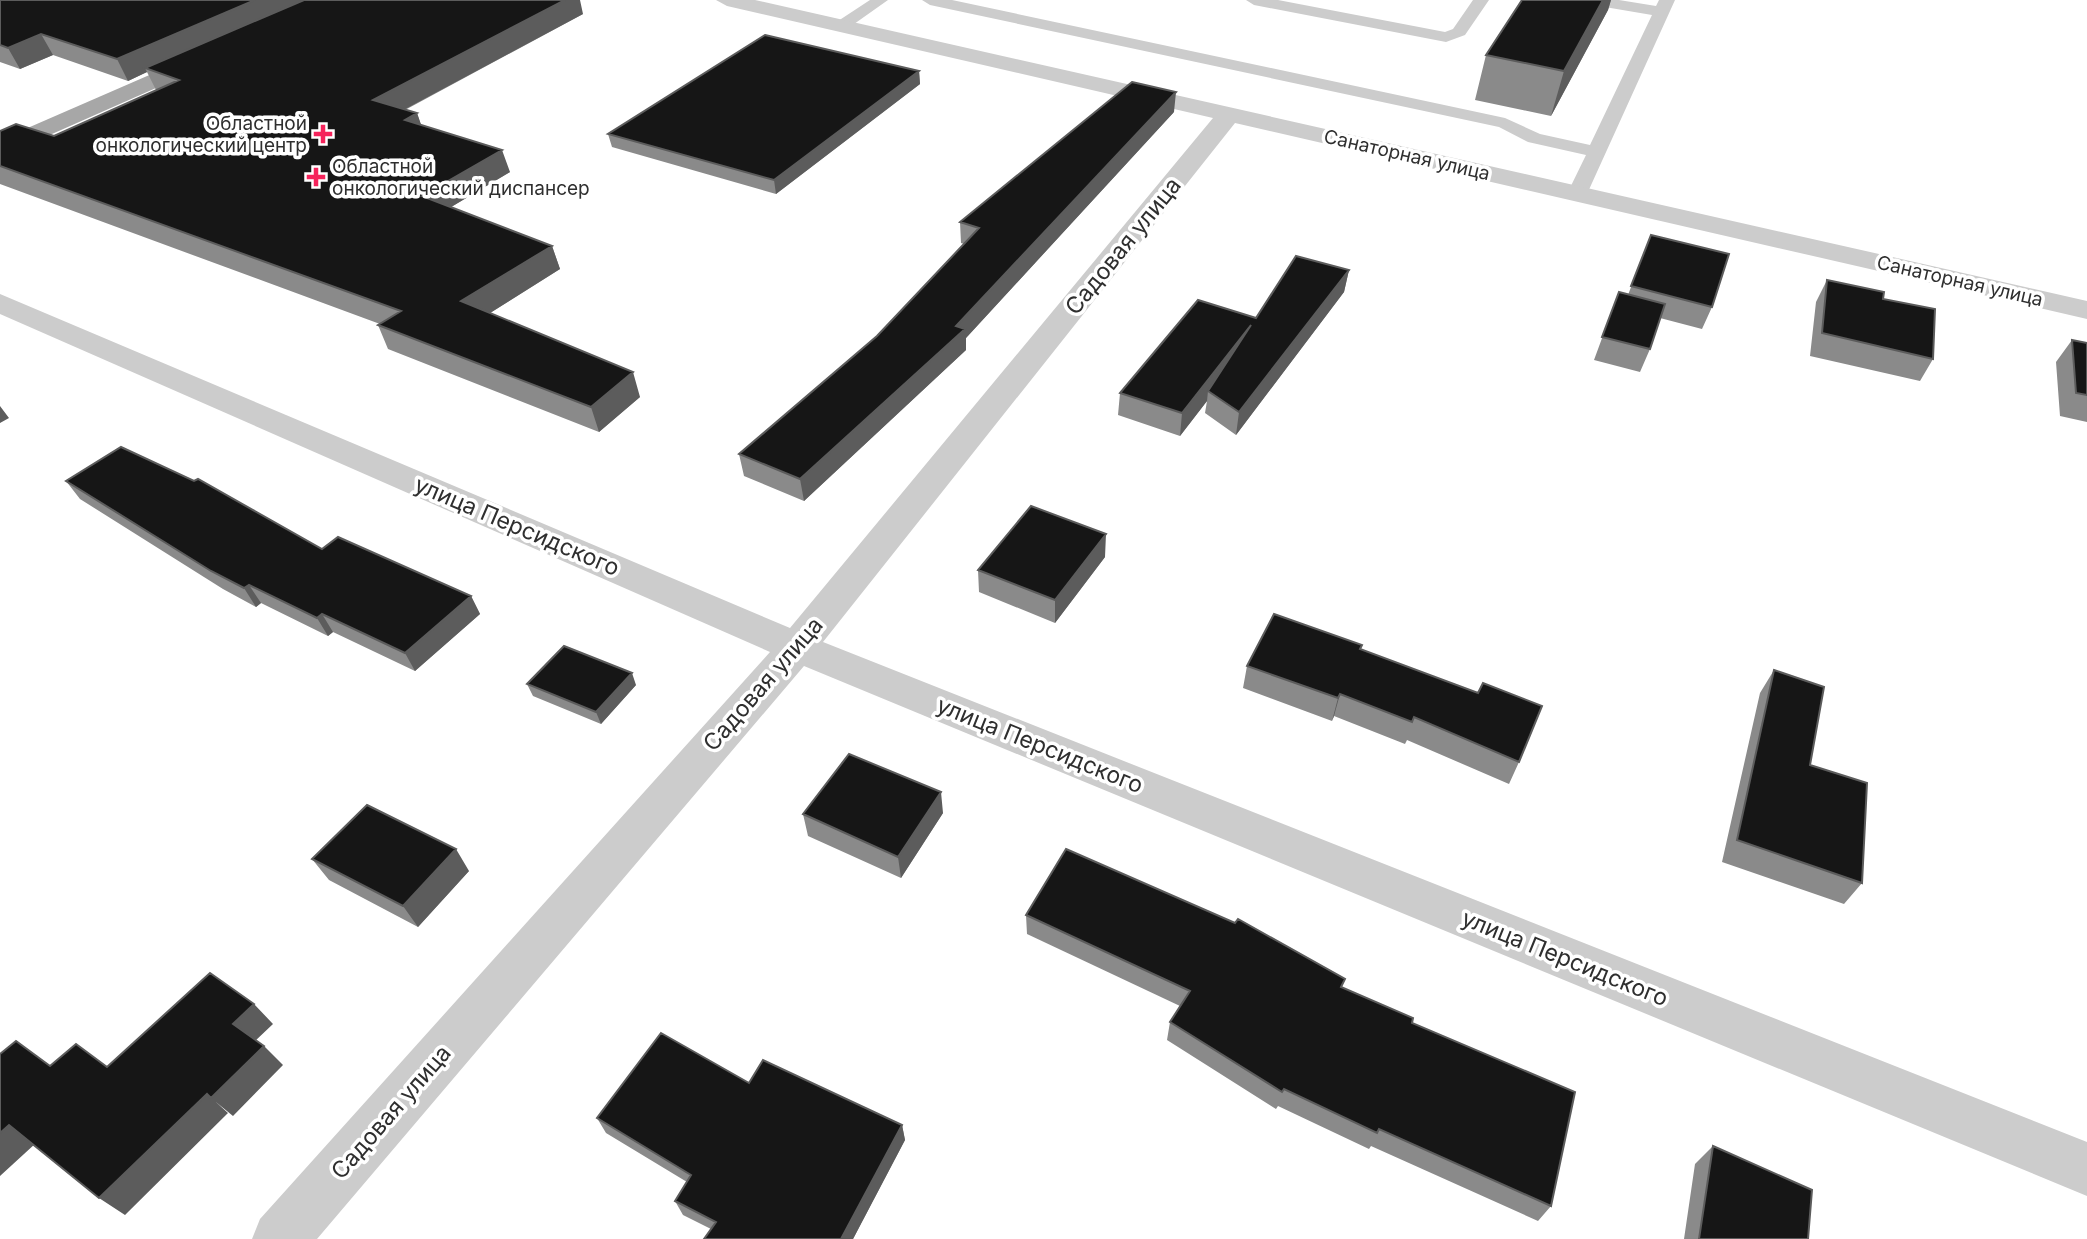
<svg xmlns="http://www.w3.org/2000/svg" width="2087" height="1239" font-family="Inter,sans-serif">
<rect width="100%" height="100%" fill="#fff"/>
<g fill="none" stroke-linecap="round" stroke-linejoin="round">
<!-- service -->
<path fill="#ccc" fill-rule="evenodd" d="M 870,0 L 888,0 L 847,29 L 835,29 L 835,23 Z
M 922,0 L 952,0 L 1505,118 L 1540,134 L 1590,145 L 1652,15 L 1593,5 L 1585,0 L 1619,0 L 1656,6 L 1659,0 L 1675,0 L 1587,194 L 1577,200 L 1567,194 L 1586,155 L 1528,142 L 1499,127 L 930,5 Z
M 1246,0 L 1278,0 L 1445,32 L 1453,29 L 1473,0 L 1489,0 L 1465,35 L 1446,42 L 1254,5 Z"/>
<!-- minor -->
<path fill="#ccc" fill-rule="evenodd" d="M 716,0 L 755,0 L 2087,301 L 2087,319 L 1235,123 L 823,642 L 2087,1142 L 2087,1196 L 804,666 L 317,1239 L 252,1239 L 260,1219 L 770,652 L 0,314 L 0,294 L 790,628 L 1213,118 L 727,6 Z"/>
<!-- primary -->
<path fill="#a7a7a7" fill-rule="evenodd" d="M 200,53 L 208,55 L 211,60 L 208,65 L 0,157 L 0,140 Z"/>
</g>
<!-- wall -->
<path fill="#8a8a8a" d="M 0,0 L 583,14 L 405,110 L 417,113 L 421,125 L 510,172 L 451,207 L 552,246 L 560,269 L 490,313 L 640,397 L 599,432 L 388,349 L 378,325 L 380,324 L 0,184 L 0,131 L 54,136 L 156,90 L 147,72 L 128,81 L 53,55 L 20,69 L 0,62 Z
M 1603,0 L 1611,0 L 1608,10 L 1551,116 L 1475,100 L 1486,55 Z
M 919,71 L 920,84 L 776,194 L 612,147 L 608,134 Z
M 1174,112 L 966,338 L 966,350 L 804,501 L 744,476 L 739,454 L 877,336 L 964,244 L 961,243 L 960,222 Z
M 1651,235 L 1712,307 L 1702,329 L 1660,318 L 1650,349 L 1640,372 L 1594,360 L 1619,292 L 1628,295 Z
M 1349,270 L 1344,292 L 1236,435 L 1205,413 L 1207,401 L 1180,436 L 1118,415 L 1120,393 L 1256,318 Z
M 1827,280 L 1883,299 L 1933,359 L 1920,381 L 1810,356 L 1816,302 Z
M 2072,340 L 2087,343 L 2087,422 L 2060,416 L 2056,362 Z
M 66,481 L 322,549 L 471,596 L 480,614 L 415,671 L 333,632 L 328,636 L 261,603 L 256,607 L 223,589 L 80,499 Z
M 1105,557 L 1055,623 L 979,592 L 978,570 Z
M 1361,649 L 1519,762 L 1509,784 L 1407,740 L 1405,744 L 1334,716 L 1332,721 L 1243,688 L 1247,666 Z
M 1774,670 L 1810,765 L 1862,883 L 1844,904 L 1722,862 L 1760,693 Z
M 527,684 L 636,685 L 601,724 L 533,696 Z
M 943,813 L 901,878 L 808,836 L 803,814 Z
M 312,859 L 469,871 L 418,927 L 329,880 Z
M 1026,915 L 1342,988 L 1412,1023 L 1551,1206 L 1538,1221 L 1371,1146 L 1369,1149 L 1278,1106 L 1276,1109 L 1167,1040 L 1170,1022 L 1180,1006 L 1027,934 Z
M 749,1083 L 902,1125 L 905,1140 L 853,1239 L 704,1239 L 711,1229 L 683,1215 L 675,1201 L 687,1182 L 606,1133 L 597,1118 Z
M 1713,1146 L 1808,1239 L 1684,1239 L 1695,1164 Z"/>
<!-- shaded-wall -->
<path fill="#5c5c5c" d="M 255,0 L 312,0 L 145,68 L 147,72 L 128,81 L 117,59 Z
M 565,0 L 580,0 L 583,14 L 381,122 L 373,100 Z
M 1603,0 L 1611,0 L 1608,10 L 1551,116 L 1564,71 Z
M 41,34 L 53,55 L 20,69 L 8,48 Z
M 919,71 L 920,84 L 776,194 L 774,180 Z
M 1176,92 L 1174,112 L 966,338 L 966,350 L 804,501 L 800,479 L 956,326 Z
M 417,113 L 425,136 L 405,120 Z
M 502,150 L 510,172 L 431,219 L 422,196 Z
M 552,246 L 560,269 L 471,325 L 461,301 Z
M 1349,270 L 1344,292 L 1236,435 L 1239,412 Z
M 1251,325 L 1208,391 L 1207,401 L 1180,436 L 1182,413 Z
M 633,372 L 640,397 L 599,432 L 591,407 Z
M 0,406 L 9,418 L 0,423 Z
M 1106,534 L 1105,557 L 1055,623 L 1055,600 Z
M 249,585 L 261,603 L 256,607 L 244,588 Z
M 471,596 L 480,614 L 415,671 L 405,653 Z
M 322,614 L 333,632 L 328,636 L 317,618 Z
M 632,673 L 636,685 L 601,724 L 596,712 Z
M 1340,694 L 1334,716 L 1332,721 L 1338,698 Z
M 941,792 L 943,813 L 901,878 L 898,857 Z
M 456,849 L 469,871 L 418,927 L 403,906 Z
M 254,1004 L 273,1024 L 253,1043 L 233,1024 Z
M 264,1046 L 283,1065 L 233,1116 L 211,1098 Z
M 207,1094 L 228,1113 L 125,1215 L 99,1198 Z
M 9,1125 L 36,1143 L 0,1176 L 0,1133 Z
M 902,1125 L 905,1140 L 853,1239 L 841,1239 Z"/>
<!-- building -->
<path fill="#161616" stroke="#5c5c5c" stroke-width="2" d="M 0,0 L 255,0 L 117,59 L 41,34 L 8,48 L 0,45 Z
M 304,0 L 565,0 L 373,100 L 417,113 L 405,120 L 502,150 L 422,196 L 552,246 L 461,301 L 633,372 L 591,407 L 378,325 L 401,311 L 0,166 L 0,131 L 16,124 L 54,136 L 179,80 L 145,68 Z
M 1522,0 L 1603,0 L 1564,71 L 1486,55 Z
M 765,35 L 919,71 L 774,180 L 608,134 Z
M 1132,82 L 1176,92 L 956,326 L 965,329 L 800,479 L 739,454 L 877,336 L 979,228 L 960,222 Z
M 1651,235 L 1729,254 L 1712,307 L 1631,286 Z
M 1296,256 L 1349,270 L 1239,412 L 1208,391 L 1251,325 L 1182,413 L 1120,393 L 1198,300 L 1256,318 Z
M 1827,280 L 1884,292 L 1883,299 L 1935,309 L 1933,359 L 1822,333 Z
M 1619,292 L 1665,304 L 1650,349 L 1602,337 Z
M 2072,340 L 2087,343 L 2087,395 L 2076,393 Z
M 121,447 L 194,481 L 198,479 L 322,549 L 338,537 L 471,596 L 405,653 L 322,614 L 317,618 L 249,585 L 244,588 L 211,571 L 66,481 Z
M 1031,506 L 1106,534 L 1055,600 L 978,570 Z
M 1274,614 L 1362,645 L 1360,649 L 1478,693 L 1483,683 L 1542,706 L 1519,762 L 1414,717 L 1412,722 L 1340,694 L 1338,698 L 1247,666 Z
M 564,646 L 632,673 L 596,712 L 527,684 Z
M 1774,670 L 1824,687 L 1810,765 L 1867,783 L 1862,883 L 1737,840 Z
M 849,754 L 941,792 L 898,857 L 803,814 Z
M 367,805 L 456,849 L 403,906 L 312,859 Z
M 1066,849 L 1235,923 L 1238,919 L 1345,979 L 1341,987 L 1413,1018 L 1412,1023 L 1575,1092 L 1551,1206 L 1379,1129 L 1377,1133 L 1284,1089 L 1282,1092 L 1170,1022 L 1190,991 L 1026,915 Z
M 210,973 L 254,1004 L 233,1024 L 264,1046 L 211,1098 L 207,1094 L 99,1198 L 9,1125 L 0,1133 L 0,1054 L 16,1041 L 50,1066 L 76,1044 L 107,1067 Z
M 661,1033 L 749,1083 L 763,1060 L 902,1125 L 841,1239 L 704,1239 L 716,1222 L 675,1201 L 691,1175 L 597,1118 Z
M 1713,1146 L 1812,1190 L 1808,1239 L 1699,1239 Z"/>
<!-- markers -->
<g fill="#f5235b" stroke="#fff" stroke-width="2.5">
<path d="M319.5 123.5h7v7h7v7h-7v7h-7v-7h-7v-7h7z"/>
<path d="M312.5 166.5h7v7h7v7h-7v7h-7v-7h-7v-7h7z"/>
</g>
<g text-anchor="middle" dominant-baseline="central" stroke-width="7" stroke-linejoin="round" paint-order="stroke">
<!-- far-poi labels -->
<g font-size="19" fill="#2f2f2f" stroke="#fff" text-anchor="end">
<text x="307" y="123">Областной<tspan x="307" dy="22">онкологический центр</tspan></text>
<text x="332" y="166" text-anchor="start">Областной<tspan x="332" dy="22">онкологический диспансер</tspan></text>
</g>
<!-- far-street labels -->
<g font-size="19" fill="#2f2f2f" stroke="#fff">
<text transform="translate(1407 155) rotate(13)">Санаторная улица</text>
<text transform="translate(1960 281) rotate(13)">Санаторная улица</text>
</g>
<!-- street labels -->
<g font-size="23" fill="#2f2f2f" stroke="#fff">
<text transform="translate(1123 246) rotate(-51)">Садовая улица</text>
<text transform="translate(517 526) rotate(23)">улица Персидского</text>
<text transform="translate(763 684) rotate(-49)">Садовая улица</text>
<text transform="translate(1040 745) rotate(22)">улица Персидского</text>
<text transform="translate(1565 958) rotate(22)">улица Персидского</text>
<text transform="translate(391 1112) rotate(-49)">Садовая улица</text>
</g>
</g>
</svg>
